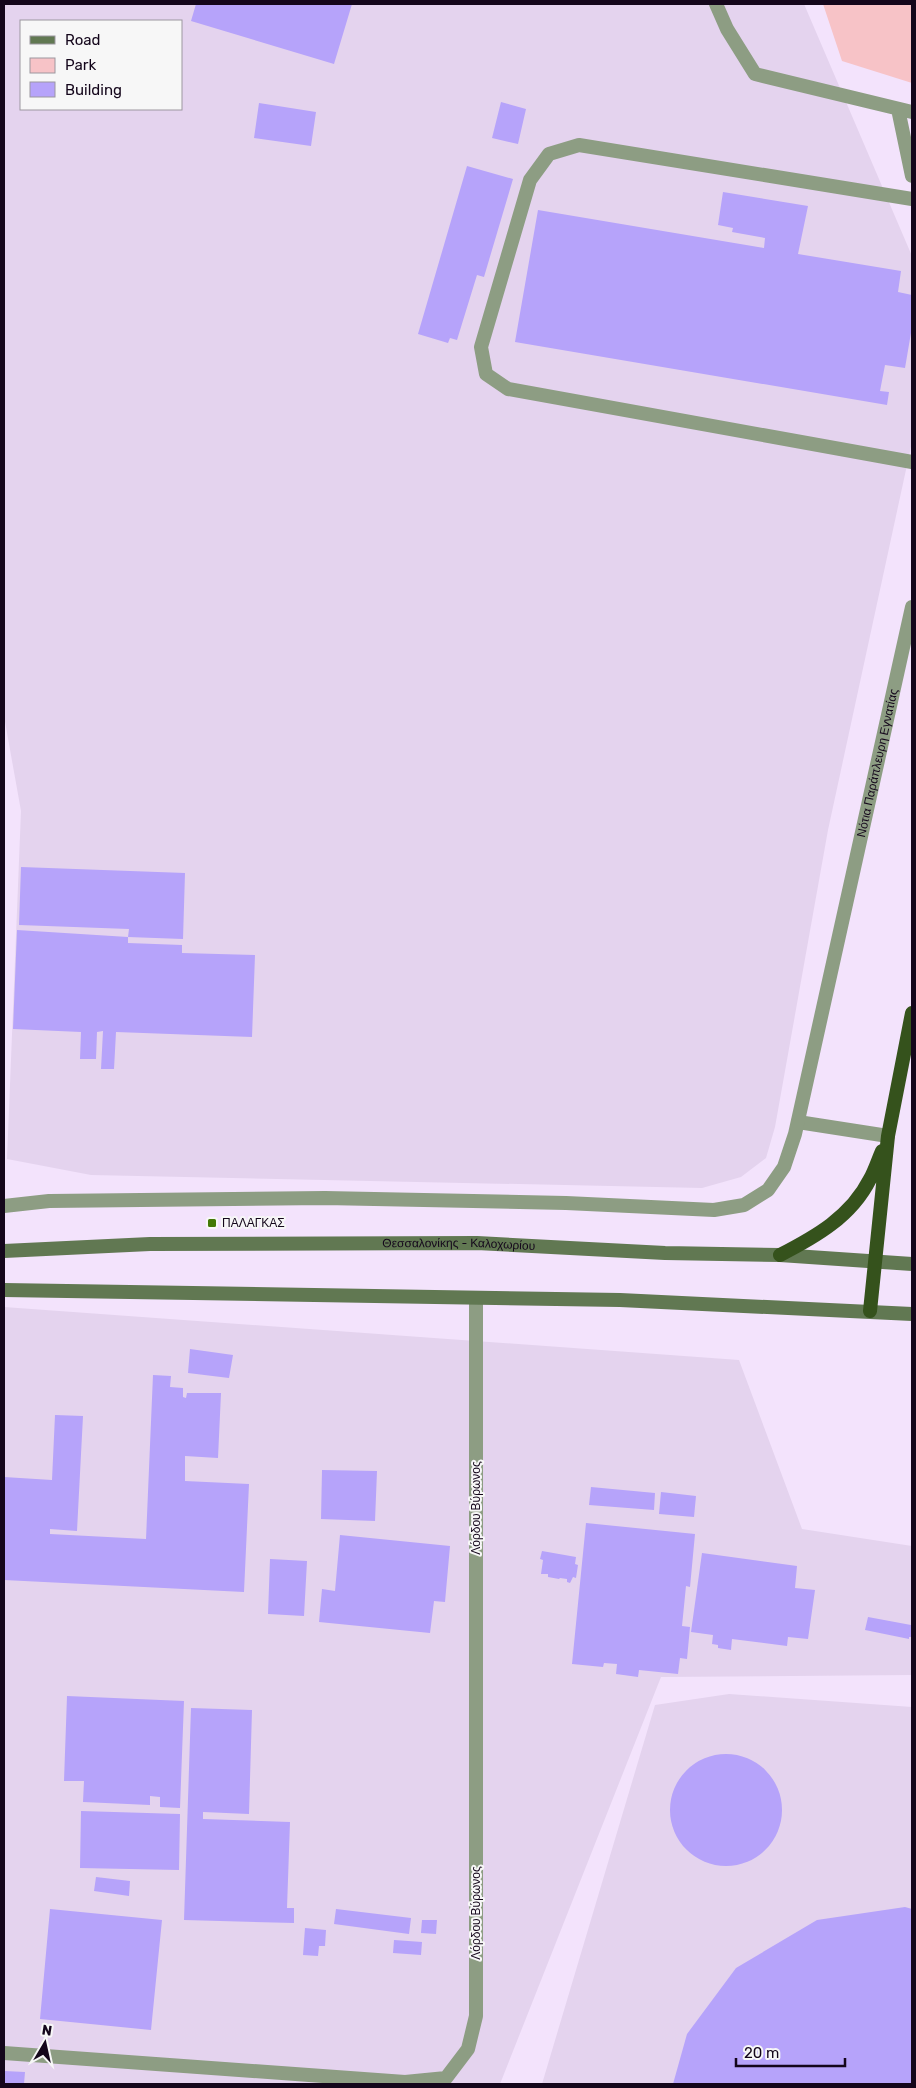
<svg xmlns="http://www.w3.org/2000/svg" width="916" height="2088" font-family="Rubik,sans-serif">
<rect width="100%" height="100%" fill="#f3e3fc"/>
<!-- built -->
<path fill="#e4d3ee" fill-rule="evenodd" d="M 4,4 L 804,4 L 912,256 L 912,442 L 828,830 L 775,1127 L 766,1158 L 741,1177 L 702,1188 L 91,1175 L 7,1159 L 21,811 L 4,716 ZM 21,21 L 181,21 L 181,109 L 21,109 Z
M 4,1307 L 739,1360 L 802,1529 L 912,1546 L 912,1675 L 661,1677 L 500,2084 L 4,2084 Z
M 729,1694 L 912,1707 L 912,2084 L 542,2084 L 655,1705 Z"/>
<!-- green -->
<path fill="#f7c3c7" d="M 823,4 L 912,4 L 912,83 L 842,61 Z"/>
<!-- building -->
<path fill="#b6a3fa" d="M 196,4 L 352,4 L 334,64 L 191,21 Z
M 501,102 L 526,109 L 518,144 L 492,138 Z
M 259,103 L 316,112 L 311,146 L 254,138 Z
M 467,166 L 513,179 L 484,277 L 477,275 L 457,340 L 450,338 L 448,343 L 418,334 Z
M 723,192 L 808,206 L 798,254 L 901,271 L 898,292 L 912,295 L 912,327 L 905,368 L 885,365 L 880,391 L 889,392 L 887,405 L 515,342 L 538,210 L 764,248 L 765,238 L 732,232 L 733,228 L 718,225 Z
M 21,867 L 185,873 L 183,939 L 128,937 L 128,943 L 182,945 L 182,953 L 255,955 L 252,1037 L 116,1032 L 114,1069 L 101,1069 L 103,1031 L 97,1032 L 96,1059 L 80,1059 L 81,1032 L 13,1029 L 17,930 L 128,937 L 129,929 L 19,925 Z
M 190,1349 L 233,1355 L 229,1378 L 188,1373 Z
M 153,1375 L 171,1376 L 170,1387 L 183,1388 L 183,1397 L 186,1398 L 187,1393 L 221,1393 L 218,1458 L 185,1456 L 185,1481 L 249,1484 L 244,1592 L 4,1580 L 4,1477 L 52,1480 L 55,1415 L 83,1416 L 77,1531 L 50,1529 L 50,1534 L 146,1539 Z
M 322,1470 L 377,1471 L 375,1521 L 321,1519 Z
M 591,1487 L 655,1493 L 654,1510 L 589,1505 Z
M 661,1492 L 696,1496 L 694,1517 L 659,1514 Z
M 586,1523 L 695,1534 L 690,1587 L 686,1586 L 682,1626 L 690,1627 L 687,1659 L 680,1658 L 678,1674 L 639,1670 L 638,1677 L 616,1674 L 617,1664 L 604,1663 L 603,1667 L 572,1664 Z
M 340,1535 L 450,1546 L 445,1602 L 434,1601 L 430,1633 L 319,1622 L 322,1589 L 335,1591 Z
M 542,1551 L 576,1557 L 575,1564 L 578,1565 L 576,1578 L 573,1577 L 570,1583 L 567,1582 L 567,1579 L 560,1578 L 559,1579 L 548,1577 L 548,1574 L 541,1574 L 543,1560 L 540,1559 Z
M 702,1553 L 797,1566 L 795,1588 L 815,1590 L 808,1639 L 788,1637 L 787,1646 L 732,1639 L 731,1650 L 718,1648 L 718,1645 L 712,1644 L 713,1635 L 691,1632 Z
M 270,1559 L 307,1561 L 304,1616 L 268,1614 Z
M 868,1617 L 911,1625 L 912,1637 L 909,1637 L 909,1639 L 865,1630 Z
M 67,1696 L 184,1701 L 180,1808 L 160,1807 L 160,1797 L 150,1796 L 150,1805 L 83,1802 L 84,1781 L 64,1781 Z
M 191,1708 L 252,1710 L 249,1814 L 203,1812 L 203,1819 L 290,1822 L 287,1908 L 294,1908 L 294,1923 L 184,1920 Z
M670 1810a56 56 0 1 1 112 0a56 56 0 1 1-112 0Z
M 81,1811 L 180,1814 L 179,1870 L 80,1868 Z
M 96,1877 L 130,1881 L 129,1896 L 94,1891 Z
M 905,1907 L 912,1909 L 912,2084 L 673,2084 L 687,2034 L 736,1968 L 817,1920 Z
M 50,1909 L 162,1920 L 151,2030 L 40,2019 Z
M 336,1909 L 411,1918 L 409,1934 L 334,1924 Z
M 422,1920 L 437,1920 L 436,1934 L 421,1933 Z
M 305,1928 L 326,1930 L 325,1946 L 319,1946 L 318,1956 L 303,1955 Z
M 394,1940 L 422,1942 L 421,1955 L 393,1953 Z
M 4,2071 L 25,2072 L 24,2084 L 4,2084 Z"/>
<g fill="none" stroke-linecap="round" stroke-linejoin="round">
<!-- service -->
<path stroke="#8d9d83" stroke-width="14" d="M 716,4 L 727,29 L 755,74 L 912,112
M 898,109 L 912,176
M 912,199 L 579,145 L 549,154 L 530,180 L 481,347 L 486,374 L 508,389 L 912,462"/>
<!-- minor -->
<g stroke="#8d9d83" stroke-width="14">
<path d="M 798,1122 L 888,1136"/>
<path id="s1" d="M 4,1206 L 49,1201 L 325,1198 L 566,1203 L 714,1210 L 744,1205 L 768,1190 L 784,1167 L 795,1134 L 912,607"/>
<path d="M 4,2053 L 405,2082 L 446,2078 L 468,2049 L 476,2016 L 476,1298"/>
</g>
<!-- secondary -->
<g stroke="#617852" stroke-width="14">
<path id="s2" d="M 4,1251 L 150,1244 L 477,1243 L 665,1253 L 780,1255 L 912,1264"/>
<path d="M 4,1290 L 620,1300 L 912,1314"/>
</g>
<!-- trunk -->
<path stroke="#35521c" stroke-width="14" d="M 780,1255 C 815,1237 851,1217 870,1179 C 875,1170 878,1160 882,1151
M 870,1311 L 888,1136 L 912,1013"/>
</g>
<!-- markers -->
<rect fill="#437805" stroke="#f7f7f7" stroke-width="2" x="207" y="1218" width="10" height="10" rx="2.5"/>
<g text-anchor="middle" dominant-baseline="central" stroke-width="4" stroke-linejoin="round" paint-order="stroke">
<!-- street labels -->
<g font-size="12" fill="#14061b" stroke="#f7f7f7">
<text stroke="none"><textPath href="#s1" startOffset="1212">Νότια Παράπλευρη Εγνατίας</textPath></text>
<text stroke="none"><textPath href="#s2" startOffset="455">Θεσσαλονίκης - Καλοχωρίου</textPath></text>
<text transform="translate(476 1508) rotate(-90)">Λόρδου Βύρωνος</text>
<text transform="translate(476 1913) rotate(-90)">Λόρδου Βύρωνος</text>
</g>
<!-- poi labels -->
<g font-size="12" fill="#14061b" stroke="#f7f7f7" text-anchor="start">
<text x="222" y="1223">ΠΑΛΑΓΚΑΣ</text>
</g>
</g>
<!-- border -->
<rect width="916" height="2088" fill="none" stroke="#14061b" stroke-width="10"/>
<!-- legend -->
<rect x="20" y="20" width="162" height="90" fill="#f7f7f7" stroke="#9c979f"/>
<rect x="30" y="36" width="25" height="8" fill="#617852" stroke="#9c979f"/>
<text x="65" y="45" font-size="15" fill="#14061b">Road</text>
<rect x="30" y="58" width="25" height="15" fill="#f7c3c7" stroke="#9c979f"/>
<text x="65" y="70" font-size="15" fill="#14061b">Park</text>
<rect x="30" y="82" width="25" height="15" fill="#b6a3fa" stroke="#9c979f"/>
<text x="65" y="95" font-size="15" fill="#14061b">Building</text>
<!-- north arrow -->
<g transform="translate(45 2043) rotate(9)" stroke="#f7f7f7" stroke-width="4" paint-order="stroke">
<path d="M0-4L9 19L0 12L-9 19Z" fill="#14061b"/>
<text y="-8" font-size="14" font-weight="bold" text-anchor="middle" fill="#14061b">N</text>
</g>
<!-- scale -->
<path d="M736 2058v8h109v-8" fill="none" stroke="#14061b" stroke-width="2.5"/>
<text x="744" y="2058" font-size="15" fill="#14061b" stroke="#f7f7f7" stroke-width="4" paint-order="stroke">20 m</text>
</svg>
